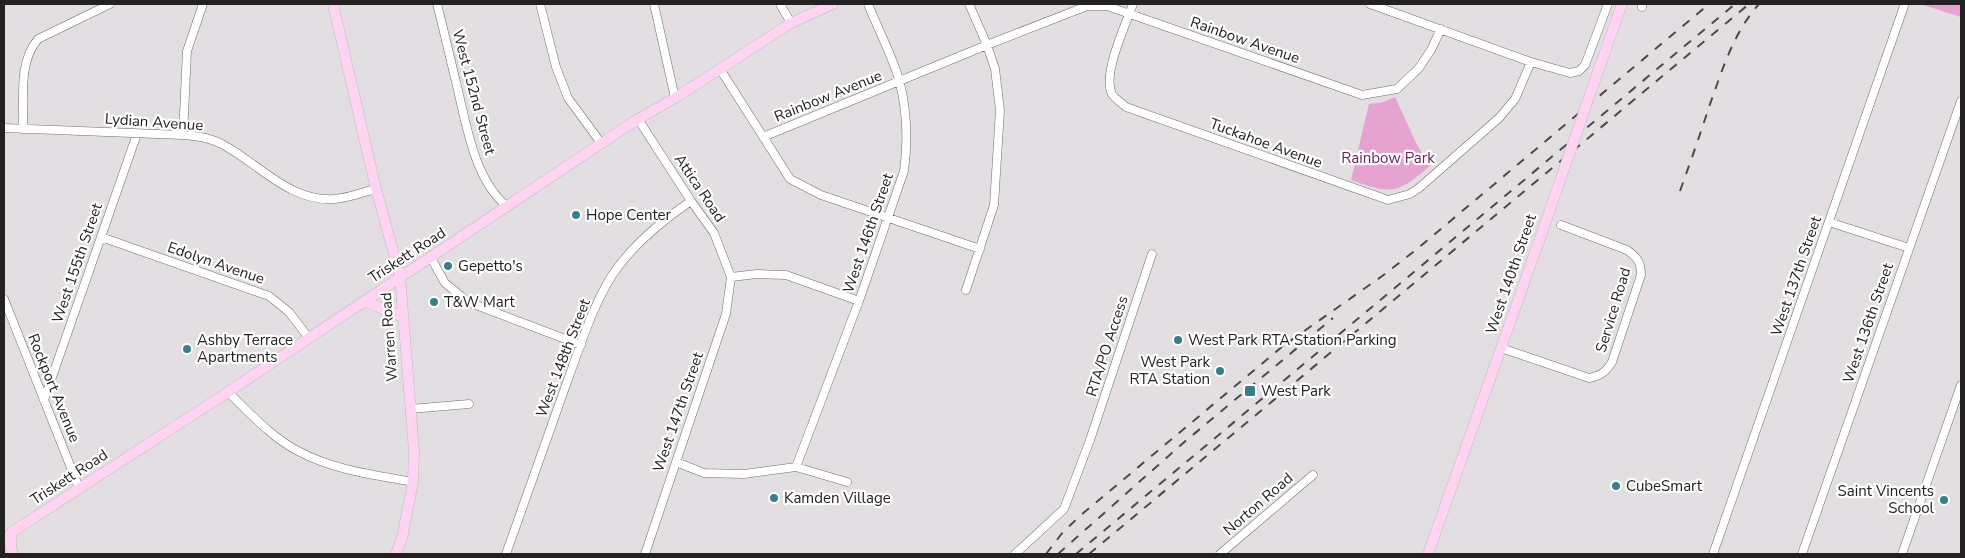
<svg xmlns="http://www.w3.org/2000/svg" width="1965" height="558" font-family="'Nunito Sans',sans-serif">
<rect width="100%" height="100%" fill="#e2dee1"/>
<!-- green -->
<path fill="#e6a3d2" d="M 1920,4 L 1961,4 L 1961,17 Z
M 1395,97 L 1418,147 L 1431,165 C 1398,194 1392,195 1351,180 L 1369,104 L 1384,102 Z"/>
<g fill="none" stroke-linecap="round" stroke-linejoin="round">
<!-- minor casing -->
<g stroke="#716d70" stroke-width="9">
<path id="minor" d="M 437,4 C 444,31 450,58 457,86 C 466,124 475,182 508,207
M 540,4 L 556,67 L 568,98 L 601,143
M 654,4 L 675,98
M 780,4 L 791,23
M 1133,4 C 1126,24 1102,74 1112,94 C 1115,99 1122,103 1126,107 L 1388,200 L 1410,194 L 1419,188 L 1499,118 L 1515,99 L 1531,62
M 1370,4 L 1531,62 L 1570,73 L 1579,71 L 1585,65 L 1608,4
M 1642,7 L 1642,4
M 720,69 L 790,179 L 821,195 L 980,249
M 638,119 L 691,201 L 714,233 L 731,277 L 726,314 L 645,554
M 4,128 L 183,135 C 198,136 213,138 227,147 C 262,167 291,202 335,199 C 349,198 363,192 376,189
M 23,129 C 24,99 18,62 38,39 L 110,4
M 183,135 L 187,51 L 203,4
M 763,137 L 987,45 L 1087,6 L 1107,6 L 1130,14 L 1362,95 L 1397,89 L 1419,68 L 1431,50 L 1441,29
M 1829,222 L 1909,248
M 101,237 L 269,296 L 289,312 L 308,337
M 431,258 L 445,283 L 468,302 L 581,345
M 731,277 L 757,274 L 786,275 L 859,301
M 966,290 L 994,205 L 1000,110 L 995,69 L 987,45 L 969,4
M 4,299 L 79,488
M 1501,348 L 1589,378 C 1600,376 1606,372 1612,362 L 1641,275 C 1641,262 1637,257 1627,250 L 1561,225
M 228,392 C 250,413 271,437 298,451 C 333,470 375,475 413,482
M 44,400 L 137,134
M 410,409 L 469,404
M 676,462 L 704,473 L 744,474 L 796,467 L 847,482
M 796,467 L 859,301 L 904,171 C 908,142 907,112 900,83 C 894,59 877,27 868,4
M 506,554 C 526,497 547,439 567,382 C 580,347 595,297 618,267 C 638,240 663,220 691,201
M 1015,554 L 1064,509 L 1090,440 L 1152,254
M 1220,554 L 1313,475
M 1713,554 L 1904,6
M 1802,554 L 1961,101
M 1902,554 L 1961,385"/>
</g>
<!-- major casing -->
<g stroke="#bdbcbd" stroke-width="11">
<path id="major" d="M 333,4 L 376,189 L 400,276 L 414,451 L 413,482 L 402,538 L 396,554
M 1595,80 L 1622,4
M 364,301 L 403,317
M 12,532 L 11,548 L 13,554
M 4,541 L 12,532 L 228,392 L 638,119 L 675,98 L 791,23 L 833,4
M 1428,554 L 1539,241"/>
</g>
<!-- minor -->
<use href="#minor" stroke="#fff" stroke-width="8"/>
<!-- major -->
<use href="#major" stroke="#ffd3f2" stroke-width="10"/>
<!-- rail -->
<path stroke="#4b494a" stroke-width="2" stroke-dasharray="9 9" stroke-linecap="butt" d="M 1680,191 C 1690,163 1700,135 1709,107 C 1722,71 1733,33 1759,4
M 1046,554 L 1063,532 L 1081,515 L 1283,346 L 1385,274 L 1417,249 L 1709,4
M 1058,554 L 1182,444 L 1333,318
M 1076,554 L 1735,4
M 1089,554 L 1749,4"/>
<!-- major-bridge casing -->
<g stroke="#bdbcbd" stroke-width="11" stroke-linecap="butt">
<path id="major-bridge" d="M 1539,241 L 1595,80"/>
</g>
<!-- major-bridge -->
<use href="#major-bridge" stroke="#ffd3f2" stroke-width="10"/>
</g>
<!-- markers -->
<g fill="#3a7e8c" stroke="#fff" stroke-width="2">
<circle cx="576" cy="215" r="5"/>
<circle cx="448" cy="266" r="5"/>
<circle cx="434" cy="302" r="5"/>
<circle cx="1178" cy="340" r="5"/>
<circle cx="187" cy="349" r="5"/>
<circle cx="1220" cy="371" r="5"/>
<rect x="1244" y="385" width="12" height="12" rx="2.5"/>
<circle cx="1616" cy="486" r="5"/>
<circle cx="774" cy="498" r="5"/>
<circle cx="1944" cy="500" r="5"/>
</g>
<g text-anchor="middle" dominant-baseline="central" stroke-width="4.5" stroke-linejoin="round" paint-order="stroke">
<!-- street labels -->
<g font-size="15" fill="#232122" stroke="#fff">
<text transform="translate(1245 40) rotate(19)">Rainbow Avenue</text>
<text transform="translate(474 92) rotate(75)">West 152nd Street</text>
<text transform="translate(828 96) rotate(-22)">Rainbow Avenue</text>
<text transform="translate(154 122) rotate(4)">Lydian Avenue</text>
<text transform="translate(1266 143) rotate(20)">Tuckahoe Avenue</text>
<text transform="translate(700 188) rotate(56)">Attica Road</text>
<text transform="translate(868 233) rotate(-71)">West 146th Street</text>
<text transform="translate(407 255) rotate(-33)">Triskett Road</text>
<text transform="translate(77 263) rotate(-71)">West 155th Street</text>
<text transform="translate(216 263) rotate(19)">Edolyn Avenue</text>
<text transform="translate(1511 274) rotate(-71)">West 140th Street</text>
<text transform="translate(1796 276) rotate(-71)">West 137th Street</text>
<text transform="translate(1613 310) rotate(-73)">Service Road</text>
<text transform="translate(1868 323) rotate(-71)">West 136th Street</text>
<text transform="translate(389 337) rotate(-94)">Warren Road</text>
<text transform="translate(1107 346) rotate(-72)">RTA/PO Access</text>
<text transform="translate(563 358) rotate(-69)">West 148th Street</text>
<text transform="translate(54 388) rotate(68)">Rockport Avenue</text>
<text transform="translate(678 412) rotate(-71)">West 147th Street</text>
<text transform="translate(69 477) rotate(-33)">Triskett Road</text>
<text transform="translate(1258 504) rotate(-41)">Norton Road</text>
</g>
<!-- park labels -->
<g font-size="15" fill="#71205e" stroke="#fff">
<text x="1388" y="158">Rainbow Park</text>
</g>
<!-- poi labels -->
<g font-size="15" fill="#232122" stroke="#fff" text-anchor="start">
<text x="586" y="215">Hope Center</text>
<text x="458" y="266">Gepetto's</text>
<text x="444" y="302">T&amp;W Mart</text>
<text x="197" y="340">Ashby Terrace<tspan x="197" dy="17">Apartments</tspan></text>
<text x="1188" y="340">West Park RTA Station Parking</text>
<text x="1210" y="362" text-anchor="end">West Park<tspan x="1210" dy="17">RTA Station</tspan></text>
<text x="1261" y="391">West Park</text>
<text x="1626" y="486">CubeSmart</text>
<text x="1934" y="491" text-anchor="end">Saint Vincents<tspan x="1934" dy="17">School</tspan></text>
<text x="784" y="498">Kamden Village</text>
</g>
</g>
<!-- border -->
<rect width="1965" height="558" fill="none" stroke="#232122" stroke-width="10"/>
</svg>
